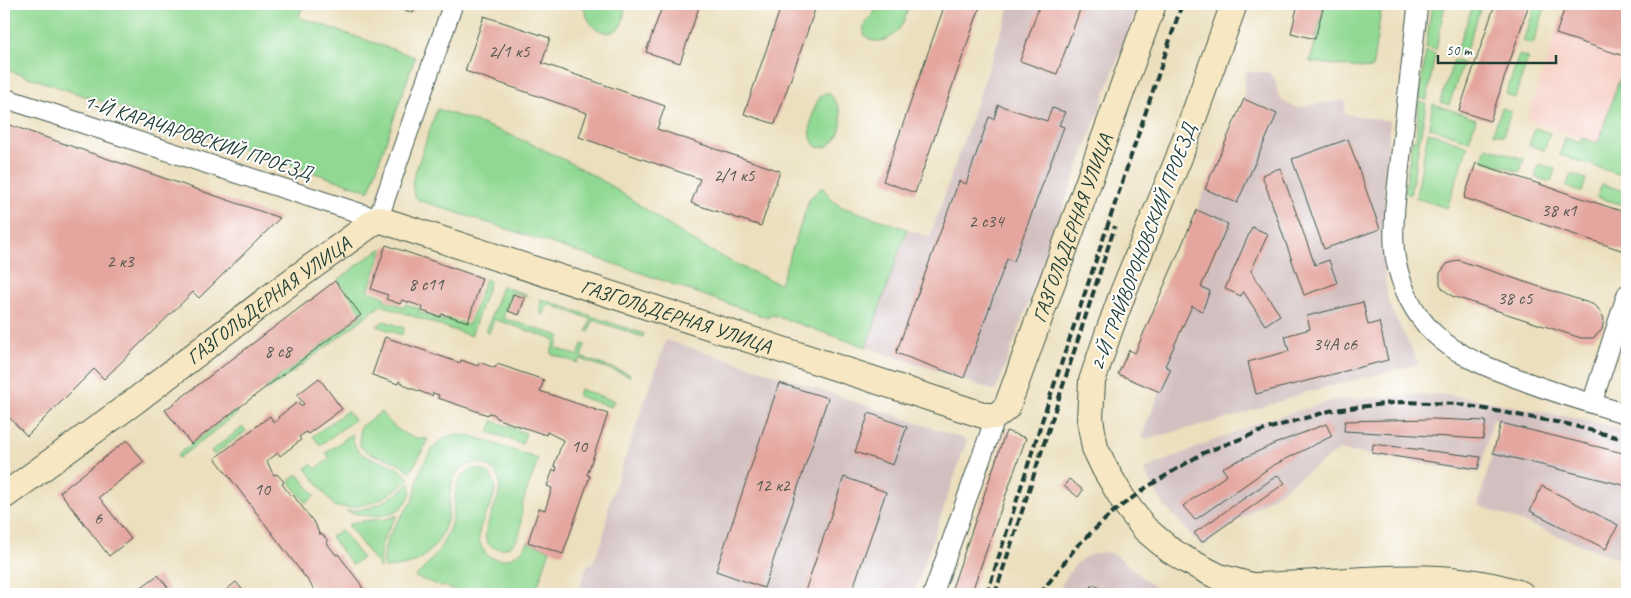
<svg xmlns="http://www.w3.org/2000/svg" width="1631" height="598" font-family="Caveat,sans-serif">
<rect width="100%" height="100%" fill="#fff"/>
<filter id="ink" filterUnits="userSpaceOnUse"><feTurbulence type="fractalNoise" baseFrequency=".02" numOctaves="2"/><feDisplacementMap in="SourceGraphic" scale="10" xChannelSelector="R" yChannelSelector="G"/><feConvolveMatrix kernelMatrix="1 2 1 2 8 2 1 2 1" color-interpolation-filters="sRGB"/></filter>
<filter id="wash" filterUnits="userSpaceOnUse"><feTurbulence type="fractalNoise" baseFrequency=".0096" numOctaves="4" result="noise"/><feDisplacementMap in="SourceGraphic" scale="20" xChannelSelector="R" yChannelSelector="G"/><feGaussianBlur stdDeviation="1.12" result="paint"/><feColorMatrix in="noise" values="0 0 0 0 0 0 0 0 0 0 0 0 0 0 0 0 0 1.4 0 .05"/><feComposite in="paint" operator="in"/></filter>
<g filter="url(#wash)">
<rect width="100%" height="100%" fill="#ebdfbd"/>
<!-- built -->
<path fill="#f7d1c8" d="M 1566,4 L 1627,4 L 1627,76 L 1621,74 L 1598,144 L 1527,120 Z"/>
<!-- industrial -->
<path fill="#d2bfc0" d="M 1011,4 L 1138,4 L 996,391 L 866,347 L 907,229 L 930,237 Z
M 1245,72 L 1269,72 L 1275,79 L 1278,94 L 1284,102 L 1297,108 L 1322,103 L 1346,100 L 1344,114 L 1390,121 L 1385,180 L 1383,258 L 1388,303 L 1419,364 L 1307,392 L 1236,416 L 1146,439 L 1141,437 L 1170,369 L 1165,366 L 1192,306 L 1202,310 L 1210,291 L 1201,287 L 1228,224 L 1197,210 L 1205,189 L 1237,203 L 1277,114 L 1244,99 Z
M 666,340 L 777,375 L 967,440 L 914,594 L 577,594 L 588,564 L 592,564 L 603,539 L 609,504 Z
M 1439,394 L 1477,399 L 1594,422 L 1627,431 L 1627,562 L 1478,505 L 1501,423 L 1493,418 L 1480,473 L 1339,450 L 1202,546 L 1162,503 L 1144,469 L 1257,423 L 1335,400 Z
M 1105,552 L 1116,555 L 1162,594 L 1056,594 L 1073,567 L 1083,558 L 1093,554 Z"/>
<!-- green -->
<path fill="#91d993" stroke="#588b64" d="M 4,4 L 303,4 L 299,17 L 415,57 L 369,191 L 4,69 Z
M 583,4 L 624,4 C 625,16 624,28 612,32 C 594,34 586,19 583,4 Z
M 885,4 L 908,4 C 907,22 893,46 871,40 L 864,35 L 864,26 L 874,12 Z
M 1325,4 L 1382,4 L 1372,69 L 1310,62 Z
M 1432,4 L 1445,4 L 1436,50 L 1426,47 Z
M 1536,4 L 1546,5 L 1533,44 L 1523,41 Z
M 1472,8 L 1480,10 L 1464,56 L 1456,53 Z
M 1426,51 L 1435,54 L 1427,100 L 1419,98 Z
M 1519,55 L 1528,58 L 1515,98 L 1506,94 Z
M 1454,60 L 1463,63 L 1449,105 L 1440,102 Z
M 1621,74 L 1627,76 L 1627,177 L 1560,155 L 1565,138 L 1580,143 L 1582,138 L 1598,143 Z
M 825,93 L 830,94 C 867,136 800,178 812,117 C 814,108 817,98 825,93 Z
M 1419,101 L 1426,104 L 1410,195 L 1405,192 L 1412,140 L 1416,140 Z
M 1433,104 L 1476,119 L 1469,141 L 1429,127 Z
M 1502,108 L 1511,111 L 1503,136 L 1493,133 Z
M 437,109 C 498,128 551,150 606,183 C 636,201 662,222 692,240 C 720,257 749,271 780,284 L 810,198 L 822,187 L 834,202 L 842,207 L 907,229 L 866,347 L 770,314 L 768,318 L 630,269 L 418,200 L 414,195 L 412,182 Z
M 1535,128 L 1550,133 L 1544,150 L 1529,145 Z
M 1428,132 L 1468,146 L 1447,208 L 1416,198 Z
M 1486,147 L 1524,159 L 1520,172 L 1482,160 Z
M 1539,164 L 1555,169 L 1551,182 L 1535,177 Z
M 1571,174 L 1586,179 L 1582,192 L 1566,187 Z
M 1602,184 L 1627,192 L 1627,206 L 1597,197 Z
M 383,248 L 368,291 L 385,297 L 384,300 L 404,307 L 406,304 L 420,309 L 419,312 L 445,321 L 446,318 L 469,325 L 485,279 L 490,281 L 471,336 L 381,305 L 268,391 L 266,387 L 363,314 L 338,280 L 371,255 Z
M 502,286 L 527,295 L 527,297 L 512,292 L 503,318 L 560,336 L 556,348 L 578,356 L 582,344 L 585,345 L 581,357 L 630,374 L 630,376 L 580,359 L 578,363 L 551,354 L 555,340 L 494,319 L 489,333 L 486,332 Z
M 541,299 L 644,334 L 643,337 L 593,320 L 589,332 L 587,331 L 591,319 L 548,304 L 543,316 L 540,310 Z
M 384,321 L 404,328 L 402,335 L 377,326 Z
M 580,389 L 614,401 L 611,407 L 578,396 Z
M 236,410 L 238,413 L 179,458 L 177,455 Z
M 347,411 L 354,420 L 320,445 L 313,436 Z
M 381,412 C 393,428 406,439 428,439 L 422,452 L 410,472 C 395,455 370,459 360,446 L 360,427 Z
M 493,421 L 526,433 L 522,444 L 489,432 Z
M 243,427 L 246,431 L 214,455 L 211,451 Z
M 352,434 C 355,469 391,452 409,479 C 387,499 365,509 335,507 L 306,468 L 311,464 L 316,469 L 330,458 L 326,453 Z
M 454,435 L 472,436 L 538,459 C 534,474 527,488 523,502 C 519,517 526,538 508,547 C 503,549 498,549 493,547 C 466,534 524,485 487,466 C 480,462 472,463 465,466 C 448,475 451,498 448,515 C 445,534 430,558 410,564 C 402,567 393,567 384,568 C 383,543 389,533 403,514 C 407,508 412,504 414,497 C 416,493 416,487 417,482 C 422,464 434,438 454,435 Z
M 472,469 C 479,468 485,470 490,475 C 506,494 477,518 479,538 C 483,568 516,564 528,542 L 550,550 L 535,594 L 466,594 L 415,577 C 428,565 440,552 446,536 C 450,529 452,521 453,514 C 456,496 453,478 472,469 Z
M 298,474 L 315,496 L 306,503 L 289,481 Z
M 410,483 C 412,490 411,495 407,501 C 393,521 366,517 346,511 C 371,511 392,499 410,483 Z
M 398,515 C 384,534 379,544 380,568 L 348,525 C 364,517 382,523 398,515 Z
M 341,530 L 362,558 L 352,565 L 331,537 Z"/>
<g id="blocks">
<!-- building -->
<path fill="#e4a69e" d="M 388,4 L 416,4 L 413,13 Z
M 663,4 L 700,4 L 680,63 L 646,52 Z
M 782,4 L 817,4 L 775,124 L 744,114 Z
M 945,4 L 981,4 L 915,193 L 883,181 Z
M 1040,4 L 1082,4 L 1057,74 L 1020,61 Z
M 1298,4 L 1324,4 L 1315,39 L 1291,33 Z
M 1495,4 L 1529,4 L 1490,121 L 1459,111 Z
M 1566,4 L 1627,4 L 1627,57 L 1556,34 Z
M 484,16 L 550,38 L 542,63 L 665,106 L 657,129 L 780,171 L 761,226 L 691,203 L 700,179 L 579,137 L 587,113 L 465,71 Z
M 1244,99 L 1277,114 L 1237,203 L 1205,189 Z
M 998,105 L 1047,121 L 1052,108 L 1065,112 L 1059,125 L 1064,127 L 1014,261 L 1007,259 L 964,378 L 896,353 L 959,181 L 966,184 L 989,117 L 994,119 Z
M 4,123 L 280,218 L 199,298 L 193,292 L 104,379 L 94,369 L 27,436 L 4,412 Z
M 1348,139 L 1380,229 L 1324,249 L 1292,159 Z
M 1476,163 L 1627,213 L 1627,252 L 1464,198 Z
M 1280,168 L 1315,265 L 1329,260 L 1337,283 L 1304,295 L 1262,175 Z
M 1197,210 L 1228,224 L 1201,287 L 1210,291 L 1202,311 L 1192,306 L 1165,366 L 1171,369 L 1160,392 L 1118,374 L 1129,350 L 1135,353 Z
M 1252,227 L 1268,234 L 1251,271 L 1280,315 L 1265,325 L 1243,291 L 1241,296 L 1225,289 Z
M 386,245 L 482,278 L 468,322 L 442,314 L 440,317 L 422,311 L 423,307 L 402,300 L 400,304 L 386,299 L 388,295 L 371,289 Z
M 1458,260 L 1592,304 L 1597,307 L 1604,318 L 1602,330 L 1593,338 L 1581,338 L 1452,296 L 1443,289 L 1440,284 L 1440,273 L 1447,264 Z
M 335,281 L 361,315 L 191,444 L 165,410 Z
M 513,294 L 525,298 L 519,315 L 508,311 Z
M 1363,302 L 1368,325 L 1379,322 L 1388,360 L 1256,394 L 1248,362 L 1289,351 L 1285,336 L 1310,329 L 1307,316 Z
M 385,337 L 460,363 L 461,360 L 478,366 L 479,362 L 495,368 L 497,364 L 544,380 L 540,391 L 608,414 L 587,475 L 590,476 L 563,554 L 528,542 L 539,508 L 545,510 L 552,488 L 547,486 L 553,470 L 556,471 L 557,467 L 554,466 L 563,440 L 547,432 L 546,435 L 498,419 L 494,414 L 489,413 L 488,415 L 438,398 L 439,395 L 433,393 L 432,396 L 408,387 L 399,381 L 398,384 L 372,375 Z
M 319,378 L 342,409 L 308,434 L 306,432 L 299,437 L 301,440 L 280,456 L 278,453 L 267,461 L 272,472 L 274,475 L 277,474 L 284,482 L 282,484 L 291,496 L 293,495 L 316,525 L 319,534 L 322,534 L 328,541 L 326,542 L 336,555 L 338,554 L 360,583 L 365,594 L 318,594 L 215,458 L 270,416 L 274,423 L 279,419 L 278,417 L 298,402 L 301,406 L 304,404 L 297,395 Z
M 779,383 L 828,398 L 764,588 L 716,571 Z
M 869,413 L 907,427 L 893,465 L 855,452 Z
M 1432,419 L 1486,421 L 1483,439 L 1344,431 L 1345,421 Z
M 1501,423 L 1627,454 L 1627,486 L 1493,453 Z
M 1326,424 L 1332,436 L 1272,466 L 1195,520 L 1183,506 L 1227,475 L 1222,468 L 1274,444 Z
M 1006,431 L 1026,438 L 971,594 L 950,594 Z
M 127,440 L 144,462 L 99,497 L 131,539 L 109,556 L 60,492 Z
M 1373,444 L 1481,457 L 1478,469 L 1372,453 Z
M 1278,475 L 1285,483 L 1202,542 L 1194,533 Z
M 844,477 L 886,492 L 851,594 L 804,594 Z
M 1069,479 L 1083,490 L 1078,497 L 1064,486 Z
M 1542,486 L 1618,525 L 1606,549 L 1530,511 Z
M 158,575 L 173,594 L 139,594 L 136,591 Z
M 236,582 L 246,594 L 221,594 Z
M 1093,584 L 1110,594 L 1087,594 Z"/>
</g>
</g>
<g filter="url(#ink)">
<use href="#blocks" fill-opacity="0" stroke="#3e5549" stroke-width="1"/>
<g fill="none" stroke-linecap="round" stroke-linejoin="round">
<!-- street casing -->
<g stroke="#3e5549" stroke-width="21">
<path id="street" d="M 1418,4 L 1395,206 C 1394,226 1392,246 1397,266 C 1414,335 1458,357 1519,379 C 1554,393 1591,403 1627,414
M 4,98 L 378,219 L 453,4
M 1592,403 L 1627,294
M 933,594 L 996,416"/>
</g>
<!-- secondary casing -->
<g stroke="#3e5549" stroke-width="28">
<g id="secondary">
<path d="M 1234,4 L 1178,160 L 1124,290 L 1108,334 L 1092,381 L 1090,419 L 1095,448 L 1105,469 L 1125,503 L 1145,529 L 1170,550 L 1186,560 L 1219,577 L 1252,586 L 1258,594"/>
<path id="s1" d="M 4,496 L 135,401 L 277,292 L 378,219 L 986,416 L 996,416 L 1007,407 L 1153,4"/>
<path d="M 1252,586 C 1341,585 1434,565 1521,594"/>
</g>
</g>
<!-- street -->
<use href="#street" stroke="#fff" stroke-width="19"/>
<!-- secondary -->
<use href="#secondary" stroke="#f7e8c3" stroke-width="26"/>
<!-- rail -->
<path stroke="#1f3d34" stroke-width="4" stroke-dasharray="8 4" stroke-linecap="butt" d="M 987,594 L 1041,424 L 1182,4
M 995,594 L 1115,226
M 1040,594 L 1077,546 L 1113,512 L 1147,487 L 1203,453 L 1267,429 L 1333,410 L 1401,402 L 1458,404 L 1567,424 L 1627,440"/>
</g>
</g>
<g text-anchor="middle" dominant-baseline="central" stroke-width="4" stroke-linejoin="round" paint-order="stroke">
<!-- number labels -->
<g font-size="18" fill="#50574e">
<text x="509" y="51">2/1 к5</text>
<text x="734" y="175">2/1 к5</text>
<text x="1559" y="210">38 к1</text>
<text x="986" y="221">2 с34</text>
<text x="120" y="261">2 к3</text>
<text x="426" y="284">8 с11</text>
<text x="1515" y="298">38 с5</text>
<text x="1335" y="344">34А с6</text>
<text x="278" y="351">8 с8</text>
<text x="579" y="446">10</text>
<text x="772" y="485">12 к2</text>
<text x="262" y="489">10</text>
<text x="98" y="518">6</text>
</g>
<!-- street labels -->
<g font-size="20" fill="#1f3d34" stroke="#fff">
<text transform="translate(198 137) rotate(18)">1-Й КАРАЧАРОВСКИЙ ПРОЕЗД</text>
<text stroke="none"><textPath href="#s1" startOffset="1319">ГАЗГОЛЬДЕРНАЯ УЛИЦА</textPath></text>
<text transform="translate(1143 247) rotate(-69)">2-Й ГРАЙВОРОНОВСКИЙ ПРОЕЗД</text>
<text stroke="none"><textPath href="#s1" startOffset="329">ГАЗГОЛЬДЕРНАЯ УЛИЦА</textPath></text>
<text stroke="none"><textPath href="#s1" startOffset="779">ГАЗГОЛЬДЕРНАЯ УЛИЦА</textPath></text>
</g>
</g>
<!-- margin -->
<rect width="1631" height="598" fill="none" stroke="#fff" stroke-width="20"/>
<!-- scale -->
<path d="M1438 55v8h118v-8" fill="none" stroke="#1f3d34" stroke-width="2.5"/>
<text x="1446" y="55" font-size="15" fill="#1f3d34" stroke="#ffffff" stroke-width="4" paint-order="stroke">50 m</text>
</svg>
